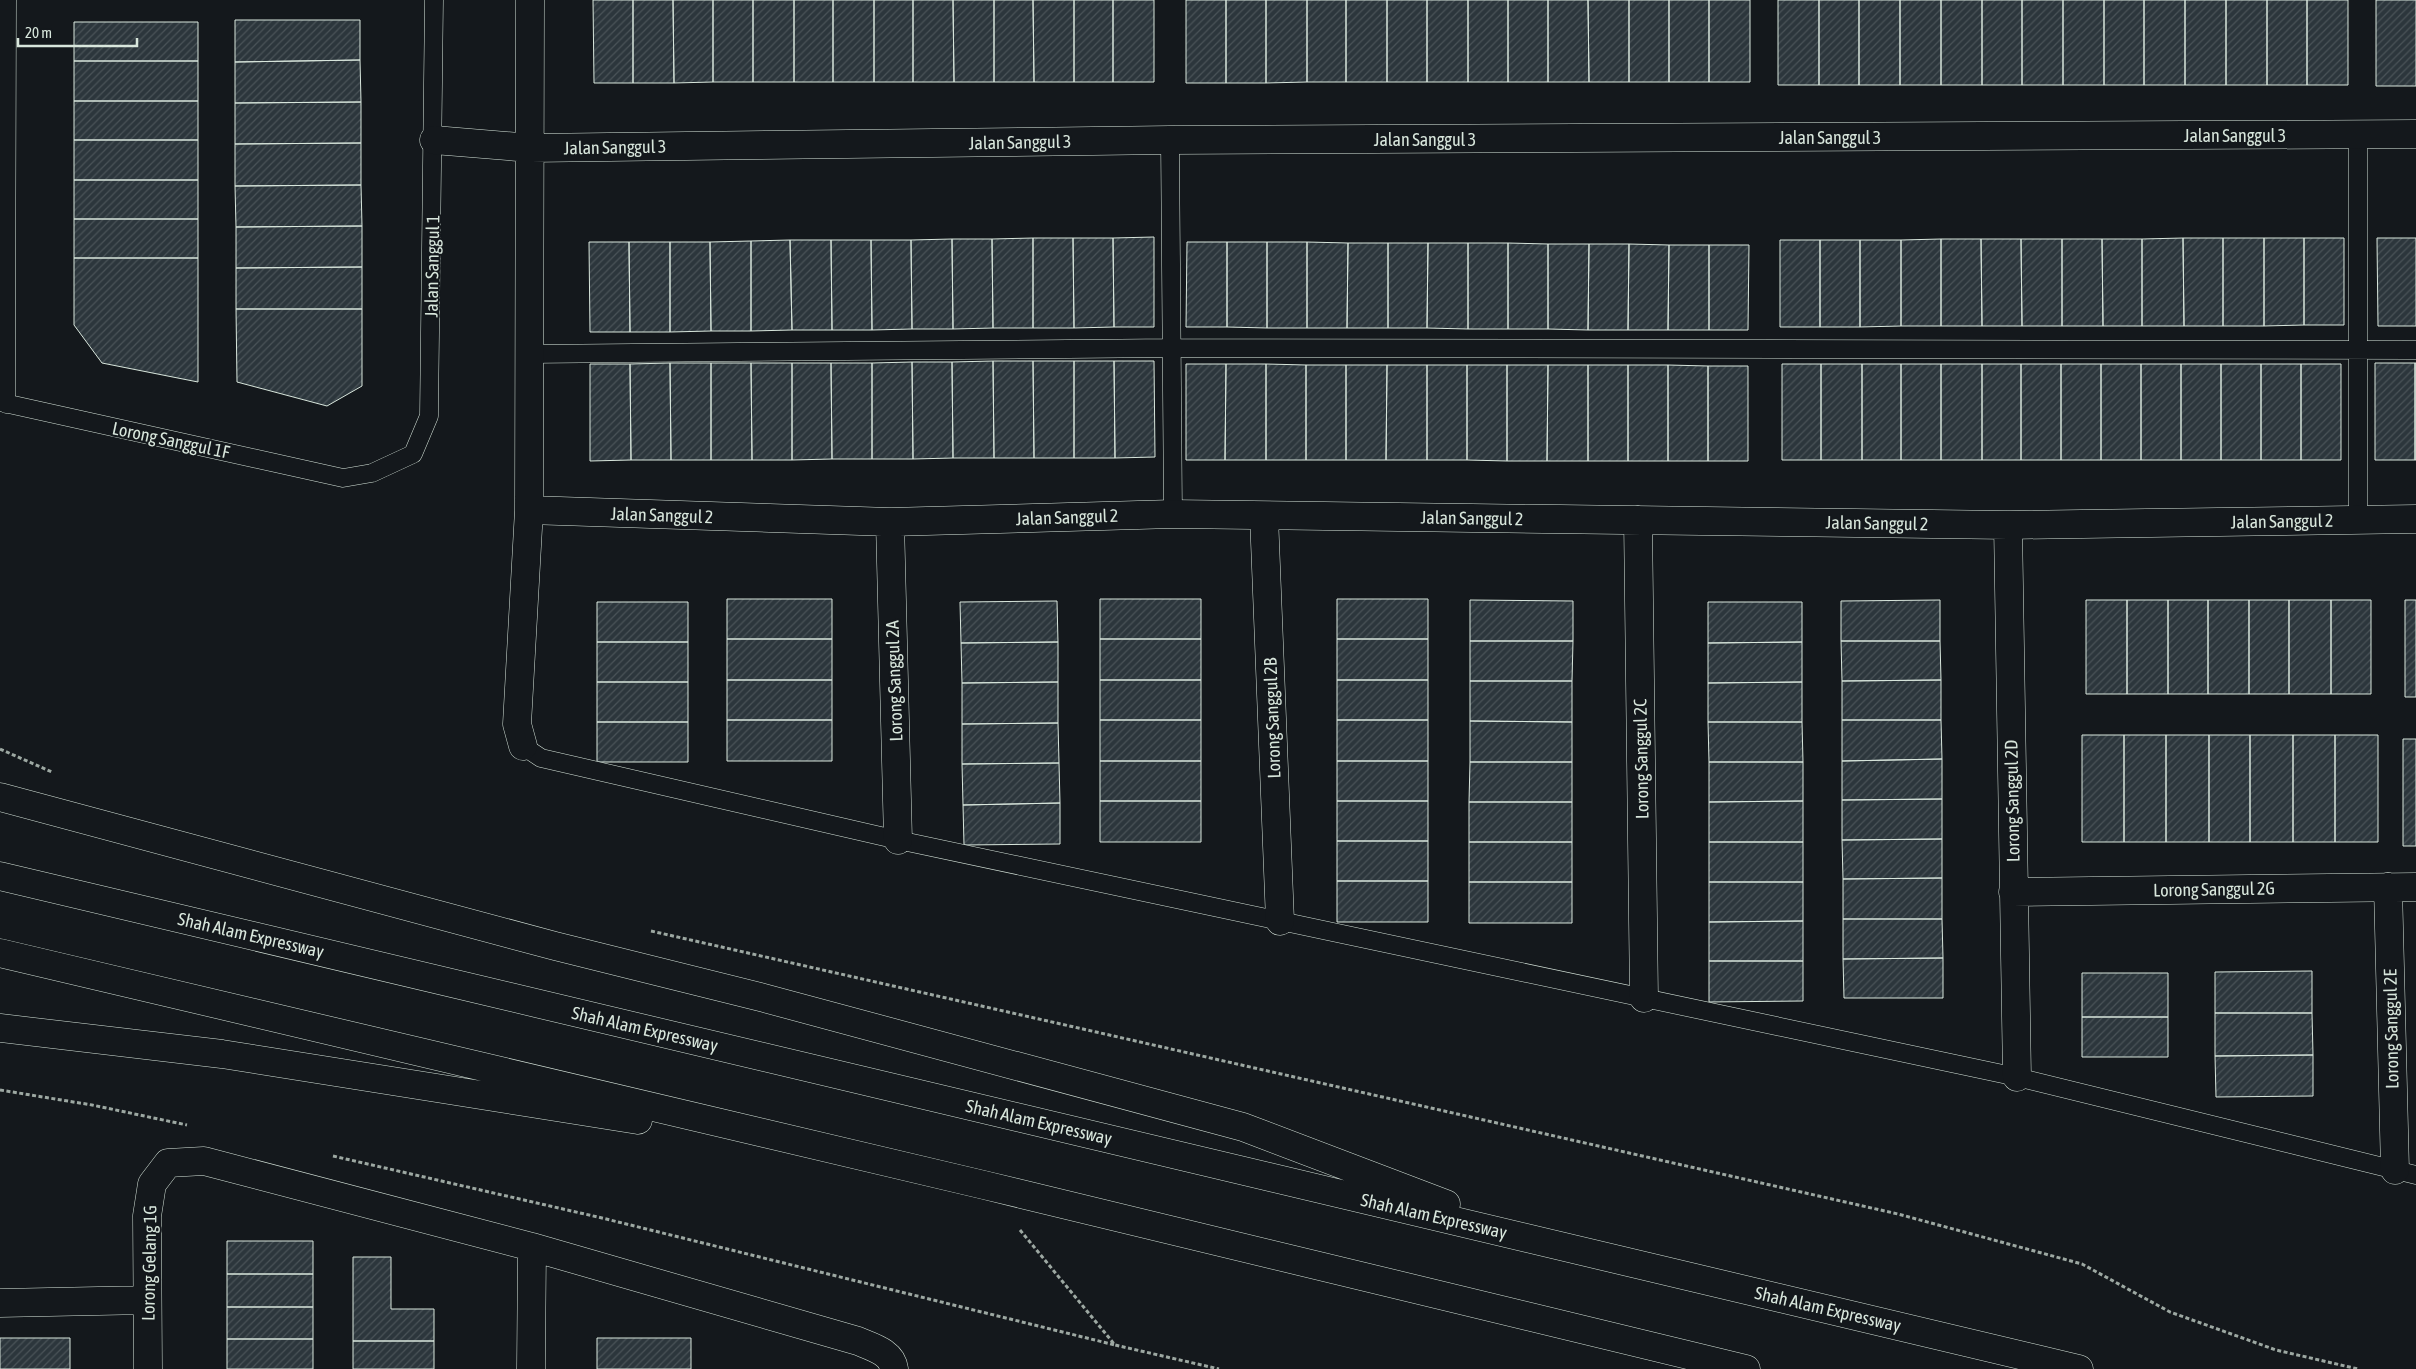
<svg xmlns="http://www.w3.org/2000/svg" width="2416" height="1369" font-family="'Asap Condensed',sans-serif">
<defs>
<pattern id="building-hatch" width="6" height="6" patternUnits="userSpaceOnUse" patternTransform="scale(1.25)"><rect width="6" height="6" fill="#2c363c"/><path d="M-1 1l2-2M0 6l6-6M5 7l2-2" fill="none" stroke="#4a5358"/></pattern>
</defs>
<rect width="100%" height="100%" fill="#14181c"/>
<!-- building -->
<path fill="url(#building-hatch)" stroke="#d8e6dc" d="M 593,0 L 633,0 L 633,83 L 594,83 Z
M 633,0 L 673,0 L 674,83 L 633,83 Z
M 673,0 L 713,0 L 713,82 L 674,83 Z
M 713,0 L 753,0 L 753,82 L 713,82 Z
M 753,0 L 794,0 L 794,82 L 753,82 Z
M 794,0 L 833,0 L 833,82 L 794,82 Z
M 833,0 L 874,0 L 874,82 L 833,82 Z
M 874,0 L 913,0 L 913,82 L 874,82 Z
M 913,0 L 953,0 L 954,82 L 913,82 Z
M 953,0 L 994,0 L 994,82 L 954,82 Z
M 994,0 L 1033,0 L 1034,82 L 994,82 Z
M 1033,0 L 1074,0 L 1074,82 L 1034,82 Z
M 1074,0 L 1113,0 L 1113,82 L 1074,82 Z
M 1113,0 L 1154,0 L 1154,82 L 1113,82 Z
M 1186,0 L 1226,0 L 1226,83 L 1186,83 Z
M 1226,0 L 1266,0 L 1266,83 L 1226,83 Z
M 1266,0 L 1307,0 L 1307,82 L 1266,83 Z
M 1307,0 L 1346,0 L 1346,82 L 1307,82 Z
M 1346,0 L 1387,0 L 1387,82 L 1346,82 Z
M 1387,0 L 1427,0 L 1427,82 L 1387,82 Z
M 1427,0 L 1468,0 L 1468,82 L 1427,82 Z
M 1468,0 L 1508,0 L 1508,82 L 1468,82 Z
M 1508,0 L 1548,0 L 1548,82 L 1508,82 Z
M 1548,0 L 1588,0 L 1589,82 L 1548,82 Z
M 1588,0 L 1629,0 L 1629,82 L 1589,82 Z
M 1629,0 L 1669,0 L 1669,82 L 1629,82 Z
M 1669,0 L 1709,0 L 1709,82 L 1669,82 Z
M 1709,0 L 1750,0 L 1750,82 L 1709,82 Z
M 1778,0 L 1819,0 L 1819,85 L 1778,85 Z
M 1819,0 L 1859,0 L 1859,85 L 1819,85 Z
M 1859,0 L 1900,0 L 1900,85 L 1859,85 Z
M 1900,0 L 1941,0 L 1941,85 L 1900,85 Z
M 1941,0 L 1982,0 L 1982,85 L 1941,85 Z
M 1982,0 L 2022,0 L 2022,85 L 1982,85 Z
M 2022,0 L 2063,0 L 2063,85 L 2022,85 Z
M 2063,0 L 2104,0 L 2104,85 L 2063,85 Z
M 2104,0 L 2144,0 L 2144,85 L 2104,85 Z
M 2144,0 L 2185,0 L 2185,85 L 2144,85 Z
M 2185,0 L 2226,0 L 2226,85 L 2185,85 Z
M 2226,0 L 2267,0 L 2267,85 L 2226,85 Z
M 2267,0 L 2307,0 L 2307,85 L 2267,85 Z
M 2307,0 L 2348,0 L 2348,85 L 2307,85 Z
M 2376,0 L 2416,0 L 2416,86 L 2376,86 Z
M 235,20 L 360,20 L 360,60 L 235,62 Z
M 74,22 L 198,22 L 198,61 L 74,61 Z
M 360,60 L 361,102 L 235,103 L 235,62 Z
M 74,61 L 198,61 L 198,101 L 74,101 Z
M 74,101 L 198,101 L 198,140 L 74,140 Z
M 361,102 L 361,143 L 235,144 L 235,103 Z
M 74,140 L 198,140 L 198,180 L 74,180 Z
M 361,143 L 361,185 L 235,186 L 235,144 Z
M 74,180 L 198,180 L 198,219 L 74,219 Z
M 361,185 L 362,226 L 236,227 L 235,186 Z
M 74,219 L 198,219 L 198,258 L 74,258 Z
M 362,226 L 362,267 L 236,268 L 236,227 Z
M 1154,237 L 1154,327 L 1114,327 L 1113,238 Z
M 1033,238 L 1033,328 L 993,328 L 992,239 Z
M 1033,238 L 1073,238 L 1074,328 L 1033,328 Z
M 1073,238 L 1113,238 L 1114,327 L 1074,328 Z
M 2183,238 L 2184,326 L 2142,326 L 2142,239 Z
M 2183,238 L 2223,238 L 2223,326 L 2184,326 Z
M 2223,238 L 2264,238 L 2264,326 L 2223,326 Z
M 2264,238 L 2304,238 L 2304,325 L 2264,326 Z
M 2304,238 L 2344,238 L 2344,325 L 2304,325 Z
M 2377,238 L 2416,238 L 2416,326 L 2378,326 Z
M 952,239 L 953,329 L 912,329 L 911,240 Z
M 952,239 L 992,239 L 993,328 L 953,329 Z
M 1941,239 L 1941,326 L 1901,326 L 1901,240 Z
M 1941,239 L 1981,239 L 1982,326 L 1941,326 Z
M 1981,239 L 2021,239 L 2022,326 L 1982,326 Z
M 2021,239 L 2062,239 L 2062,326 L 2022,326 Z
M 2062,239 L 2102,239 L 2103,326 L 2062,326 Z
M 2102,239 L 2142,239 L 2142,326 L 2103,326 Z
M 790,240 L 792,330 L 751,331 L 751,241 Z
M 790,240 L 831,240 L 832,330 L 792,330 Z
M 831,240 L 871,240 L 872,330 L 832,330 Z
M 871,240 L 911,240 L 912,329 L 872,330 Z
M 1780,240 L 1820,240 L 1820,327 L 1780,327 Z
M 1820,240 L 1860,240 L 1860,327 L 1820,327 Z
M 1860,240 L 1901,240 L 1901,326 L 1860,327 Z
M 751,241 L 751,331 L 711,331 L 710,242 Z
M 589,242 L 629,242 L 630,332 L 590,332 Z
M 629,242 L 670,242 L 670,332 L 630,332 Z
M 670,242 L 710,242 L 711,331 L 670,332 Z
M 1187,242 L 1227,242 L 1227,327 L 1186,327 Z
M 1227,242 L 1267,242 L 1267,328 L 1227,327 Z
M 1267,242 L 1307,242 L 1307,328 L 1267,328 Z
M 1307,242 L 1348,243 L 1347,328 L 1307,328 Z
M 1348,243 L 1388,243 L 1388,328 L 1347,328 Z
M 1388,243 L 1428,243 L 1427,328 L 1388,328 Z
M 1428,243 L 1468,243 L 1468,329 L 1427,328 Z
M 1468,243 L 1508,243 L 1508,329 L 1468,329 Z
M 1508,243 L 1548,244 L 1548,329 L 1508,329 Z
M 1548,244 L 1589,244 L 1588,330 L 1548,329 Z
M 1589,244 L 1629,244 L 1628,330 L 1588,330 Z
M 1629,244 L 1669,245 L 1668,330 L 1628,330 Z
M 1669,245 L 1709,245 L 1709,330 L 1668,330 Z
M 1709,245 L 1749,245 L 1748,330 L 1709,330 Z
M 74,258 L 198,258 L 198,382 L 102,363 L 74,325 Z
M 362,267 L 362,309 L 236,309 L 236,268 Z
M 236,309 L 362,309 L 362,386 L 327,406 L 237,382 Z
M 993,361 L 1033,361 L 1034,458 L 994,458 Z
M 993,361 L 994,458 L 953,458 L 952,362 Z
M 1033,361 L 1074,361 L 1074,458 L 1034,458 Z
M 1074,361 L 1114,361 L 1115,458 L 1074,458 Z
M 1114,361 L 1154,361 L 1155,457 L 1115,458 Z
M 912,362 L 952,362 L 953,458 L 913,459 Z
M 912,362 L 913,459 L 872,459 L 872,363 Z
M 670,363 L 711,363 L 711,460 L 671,460 Z
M 670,363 L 671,460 L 631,460 L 630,364 Z
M 711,363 L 751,363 L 752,460 L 711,460 Z
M 751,363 L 792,363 L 792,460 L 752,460 Z
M 792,363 L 831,363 L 832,459 L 792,460 Z
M 831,363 L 872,363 L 872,459 L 832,459 Z
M 2375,363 L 2415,363 L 2415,460 L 2375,460 Z
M 2415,363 L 2416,363 L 2416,460 L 2415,460 Z
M 590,364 L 630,364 L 631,460 L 590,461 Z
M 1186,364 L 1226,364 L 1225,460 L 1186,460 Z
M 1226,364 L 1266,364 L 1266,460 L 1225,460 Z
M 1266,364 L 1306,365 L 1306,460 L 1266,460 Z
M 1782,364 L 1821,364 L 1821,460 L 1782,460 Z
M 1821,364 L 1862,364 L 1862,460 L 1821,460 Z
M 1862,364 L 1901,364 L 1901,460 L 1862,460 Z
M 1901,364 L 1941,364 L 1941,460 L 1901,460 Z
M 1941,364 L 1982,364 L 1982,460 L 1941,460 Z
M 1982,364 L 2021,364 L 2021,460 L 1982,460 Z
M 2021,364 L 2061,364 L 2061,460 L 2021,460 Z
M 2061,364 L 2101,364 L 2101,460 L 2061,460 Z
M 2101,364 L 2141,364 L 2141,460 L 2101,460 Z
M 2141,364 L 2181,364 L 2181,460 L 2141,460 Z
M 2181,364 L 2221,364 L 2221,460 L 2181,460 Z
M 2221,364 L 2261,364 L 2261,460 L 2221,460 Z
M 2261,364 L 2301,364 L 2301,460 L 2261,460 Z
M 2301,364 L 2341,364 L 2341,460 L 2301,460 Z
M 1306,365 L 1346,365 L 1346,460 L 1306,460 Z
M 1346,365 L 1387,365 L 1386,460 L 1346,460 Z
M 1387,365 L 1427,365 L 1427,460 L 1386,460 Z
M 1427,365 L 1467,365 L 1467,460 L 1427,460 Z
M 1467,365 L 1507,365 L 1507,461 L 1467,460 Z
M 1507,365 L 1548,365 L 1547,461 L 1507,461 Z
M 1548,365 L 1588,365 L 1588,461 L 1547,461 Z
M 1588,365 L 1628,365 L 1628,461 L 1588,461 Z
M 1628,365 L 1668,365 L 1668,461 L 1628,461 Z
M 1668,365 L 1708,366 L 1708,461 L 1668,461 Z
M 1708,366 L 1748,366 L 1748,461 L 1708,461 Z
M 727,599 L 832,599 L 832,639 L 727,639 Z
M 1100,599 L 1201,599 L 1201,639 L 1100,639 Z
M 1337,599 L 1428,599 L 1428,639 L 1337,639 Z
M 1470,600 L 1573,601 L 1573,641 L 1470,641 Z
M 1940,600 L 1940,641 L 1841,641 L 1841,601 Z
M 2086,600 L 2127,600 L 2127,694 L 2086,694 Z
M 2127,600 L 2168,600 L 2168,694 L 2127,694 Z
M 2168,600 L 2208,600 L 2208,694 L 2168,694 Z
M 2208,600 L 2249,600 L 2249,694 L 2208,694 Z
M 2249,600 L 2289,600 L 2289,694 L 2249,694 Z
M 2289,600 L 2331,600 L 2331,694 L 2289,694 Z
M 2331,600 L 2371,600 L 2371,694 L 2331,694 Z
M 2405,600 L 2416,600 L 2416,697 L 2405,697 Z
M 1057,601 L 1058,642 L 961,643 L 960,602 Z
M 597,602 L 688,602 L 688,642 L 597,642 Z
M 1708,602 L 1802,602 L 1802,642 L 1708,643 Z
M 727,639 L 832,639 L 832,680 L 727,680 Z
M 1100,639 L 1201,639 L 1201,680 L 1100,680 Z
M 1337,639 L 1428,639 L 1428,680 L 1337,680 Z
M 1470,641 L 1573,641 L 1572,681 L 1470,681 Z
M 1841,641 L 1940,641 L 1941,680 L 1842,681 Z
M 597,642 L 688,642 L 688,682 L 597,682 Z
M 1058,642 L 1058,682 L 962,683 L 961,643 Z
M 1802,642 L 1802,682 L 1708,683 L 1708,643 Z
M 727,680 L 832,680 L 832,720 L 727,720 Z
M 1100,680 L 1201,680 L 1201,720 L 1100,720 Z
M 1337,680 L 1428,680 L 1428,720 L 1337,720 Z
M 1941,680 L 1941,720 L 1842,720 L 1842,681 Z
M 1470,681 L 1572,681 L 1572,722 L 1470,721 Z
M 597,682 L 688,682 L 688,722 L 597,722 Z
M 1058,682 L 1058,723 L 962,724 L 962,683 Z
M 1802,682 L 1802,722 L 1708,722 L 1708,683 Z
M 727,720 L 832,720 L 832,761 L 727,761 Z
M 1100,720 L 1201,720 L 1201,761 L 1100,761 Z
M 1337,720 L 1428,720 L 1428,761 L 1337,761 Z
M 1842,720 L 1941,720 L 1942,759 L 1842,761 Z
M 1470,721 L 1572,722 L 1572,762 L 1470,762 Z
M 597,722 L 688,722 L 688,762 L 597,762 Z
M 1708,722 L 1802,722 L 1803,762 L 1709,762 Z
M 1058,723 L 1059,763 L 962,764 L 962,724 Z
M 2082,735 L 2124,735 L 2124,842 L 2082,842 Z
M 2124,735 L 2166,735 L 2166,842 L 2124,842 Z
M 2166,735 L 2209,735 L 2209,842 L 2166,842 Z
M 2209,735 L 2250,735 L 2250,842 L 2209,842 Z
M 2250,735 L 2293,735 L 2293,842 L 2250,842 Z
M 2293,735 L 2335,735 L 2335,842 L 2293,842 Z
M 2335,735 L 2378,735 L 2378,842 L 2335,842 Z
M 2403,739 L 2416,739 L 2416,846 L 2403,846 Z
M 1942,759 L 1942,799 L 1842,800 L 1842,761 Z
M 1100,761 L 1201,761 L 1201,801 L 1100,801 Z
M 1337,761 L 1428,761 L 1428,801 L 1337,801 Z
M 1470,762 L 1572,762 L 1572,802 L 1469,802 Z
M 1709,762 L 1803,762 L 1803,801 L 1709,802 Z
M 1059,763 L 1060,803 L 963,805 L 962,764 Z
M 1942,799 L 1942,839 L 1842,840 L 1842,800 Z
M 1100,801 L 1201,801 L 1201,842 L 1100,842 Z
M 1337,801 L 1428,801 L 1428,841 L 1337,841 Z
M 1803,801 L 1803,842 L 1709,842 L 1709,802 Z
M 1469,802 L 1572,802 L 1572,842 L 1469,842 Z
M 1060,803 L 1060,844 L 964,845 L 963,805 Z
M 1942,839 L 1942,878 L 1843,879 L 1842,840 Z
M 1337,841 L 1428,841 L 1428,881 L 1337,881 Z
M 1469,842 L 1572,842 L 1572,882 L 1469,882 Z
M 1709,842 L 1803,842 L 1803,882 L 1709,882 Z
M 1942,878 L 1942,919 L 1843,919 L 1843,879 Z
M 1337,881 L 1428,881 L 1428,922 L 1337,922 Z
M 1469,882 L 1572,882 L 1572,923 L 1469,923 Z
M 1709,882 L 1803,882 L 1803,921 L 1709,922 Z
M 1843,919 L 1942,919 L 1943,958 L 1843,959 Z
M 1803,921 L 1803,961 L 1709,961 L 1709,922 Z
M 1943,958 L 1943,998 L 1844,998 L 1843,959 Z
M 1709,961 L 1803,961 L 1803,1001 L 1709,1002 Z
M 2312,971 L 2312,1013 L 2215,1013 L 2215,972 Z
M 2082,973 L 2168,973 L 2168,1017 L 2082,1017 Z
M 2215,1013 L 2312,1013 L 2313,1055 L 2215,1056 Z
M 2082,1017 L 2168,1017 L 2168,1057 L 2082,1057 Z
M 2313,1055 L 2313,1096 L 2216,1097 L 2215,1056 Z
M 227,1241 L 313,1241 L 313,1274 L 227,1274 Z
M 353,1257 L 391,1257 L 391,1309 L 434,1309 L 434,1341 L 353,1341 Z
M 227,1274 L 313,1274 L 313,1307 L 227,1307 Z
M 227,1307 L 313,1307 L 313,1339 L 227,1339 Z
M 0,1338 L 70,1338 L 70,1369 L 0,1369 Z
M 597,1338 L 691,1338 L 691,1369 L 597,1369 Z
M 227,1339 L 313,1339 L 313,1369 L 227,1369 Z
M 353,1341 L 434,1341 L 434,1369 L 353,1369 Z"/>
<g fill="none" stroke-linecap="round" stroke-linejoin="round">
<!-- service casing -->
<g stroke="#d8e6dc" stroke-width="19">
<path id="service" d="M 2358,135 L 2358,519
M 1170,140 L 1173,514
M 529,354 L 1172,348 L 2416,350
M 0,402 L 343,478 L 372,473 L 413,454 L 429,416 L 434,0
M 6,404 L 7,0
M 523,746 L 541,758 L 898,840 L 2017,1077 L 2416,1175"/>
</g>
<!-- minor casing -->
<g stroke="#d8e6dc" stroke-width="29">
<path id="minor" d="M 434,140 L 531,148 L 1170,140 L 2416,134
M 529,510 L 890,522 L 1173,514 L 2008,525 L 2416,519
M 1264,516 L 1280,921
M 1638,520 L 1644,998
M 890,522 L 898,840
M 2008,525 L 2017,1077
M 523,746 L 517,724 L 529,510 L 530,0
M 2388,887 L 2395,1170
M 2013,892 L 2416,887
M 0,1303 L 147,1300
M 148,1369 L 147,1216 L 152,1184 L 168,1163 L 204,1161 L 532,1247 L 858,1341 C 872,1347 892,1352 894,1369
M 531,1369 L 532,1247"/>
</g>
<!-- motorway casing -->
<g stroke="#d8e6dc" stroke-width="29">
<path id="motorway" d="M 0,797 L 555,946 L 764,998 L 1243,1127 L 1446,1204
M 0,876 L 2079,1369
M 0,953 L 984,1185 L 1746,1369
M 0,1028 L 222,1054 L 638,1120"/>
</g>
<!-- path -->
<path stroke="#9da8a2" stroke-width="3" stroke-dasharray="4 2.5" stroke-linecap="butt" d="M 0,749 L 52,772
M 651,931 L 1898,1214 L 2082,1264 L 2170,1312 L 2276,1350 L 2358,1369
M 0,1090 L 92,1105 L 187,1125
M 333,1156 L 602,1218 L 1115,1345
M 1020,1230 L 1115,1345 L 1219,1369"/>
<!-- service -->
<use href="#service" stroke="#14181c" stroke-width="18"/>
<!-- minor -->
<use href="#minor" stroke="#14181c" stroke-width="28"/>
<!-- motorway -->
<use href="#motorway" stroke="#14181c" stroke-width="28"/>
</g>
<g text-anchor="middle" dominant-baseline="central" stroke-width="4" stroke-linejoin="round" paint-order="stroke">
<!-- street labels -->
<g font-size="18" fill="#d8e6dc" stroke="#14181c">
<text x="2235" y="135">Jalan Sanggul 3</text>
<text x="1830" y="137">Jalan Sanggul 3</text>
<text x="1425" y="139">Jalan Sanggul 3</text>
<text transform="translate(1020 142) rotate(-1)">Jalan Sanggul 3</text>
<text transform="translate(615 147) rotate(-1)">Jalan Sanggul 3</text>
<text transform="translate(432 266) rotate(-89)">Jalan Sanggul 1</text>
<text transform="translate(171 440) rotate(12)">Lorong Sanggul 1F</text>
<text transform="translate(662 515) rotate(2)">Jalan Sanggul 2</text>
<text transform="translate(1067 517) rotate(-2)">Jalan Sanggul 2</text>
<text transform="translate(1472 518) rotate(1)">Jalan Sanggul 2</text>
<text transform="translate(2282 521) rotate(-1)">Jalan Sanggul 2</text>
<text transform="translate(1877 523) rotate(1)">Jalan Sanggul 2</text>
<text transform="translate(894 681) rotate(-92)">Lorong Sanggul 2A</text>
<text transform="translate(1272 718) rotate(-92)">Lorong Sanggul 2B</text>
<text transform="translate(1641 759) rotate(-91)">Lorong Sanggul 2C</text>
<text transform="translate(2012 801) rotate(-91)">Lorong Sanggul 2D</text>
<text transform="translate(2214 889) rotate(-1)">Lorong Sanggul 2G</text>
<text transform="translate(251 935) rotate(13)">Shah Alam Expressway</text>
<text transform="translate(645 1029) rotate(13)">Shah Alam Expressway</text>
<text transform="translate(2391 1029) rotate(-91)">Lorong Sanggul 2E</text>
<text transform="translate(1039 1122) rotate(13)">Shah Alam Expressway</text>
<text transform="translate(1434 1216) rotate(13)">Shah Alam Expressway</text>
<text transform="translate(149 1263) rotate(-89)">Lorong Gelang 1G</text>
<text transform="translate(1828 1309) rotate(13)">Shah Alam Expressway</text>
</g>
</g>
<!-- scale -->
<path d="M18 38v8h119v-8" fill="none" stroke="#d8e6dc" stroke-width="2.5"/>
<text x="25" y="38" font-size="15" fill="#d8e6dc" stroke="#14181c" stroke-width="4" paint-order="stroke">20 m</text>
</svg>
